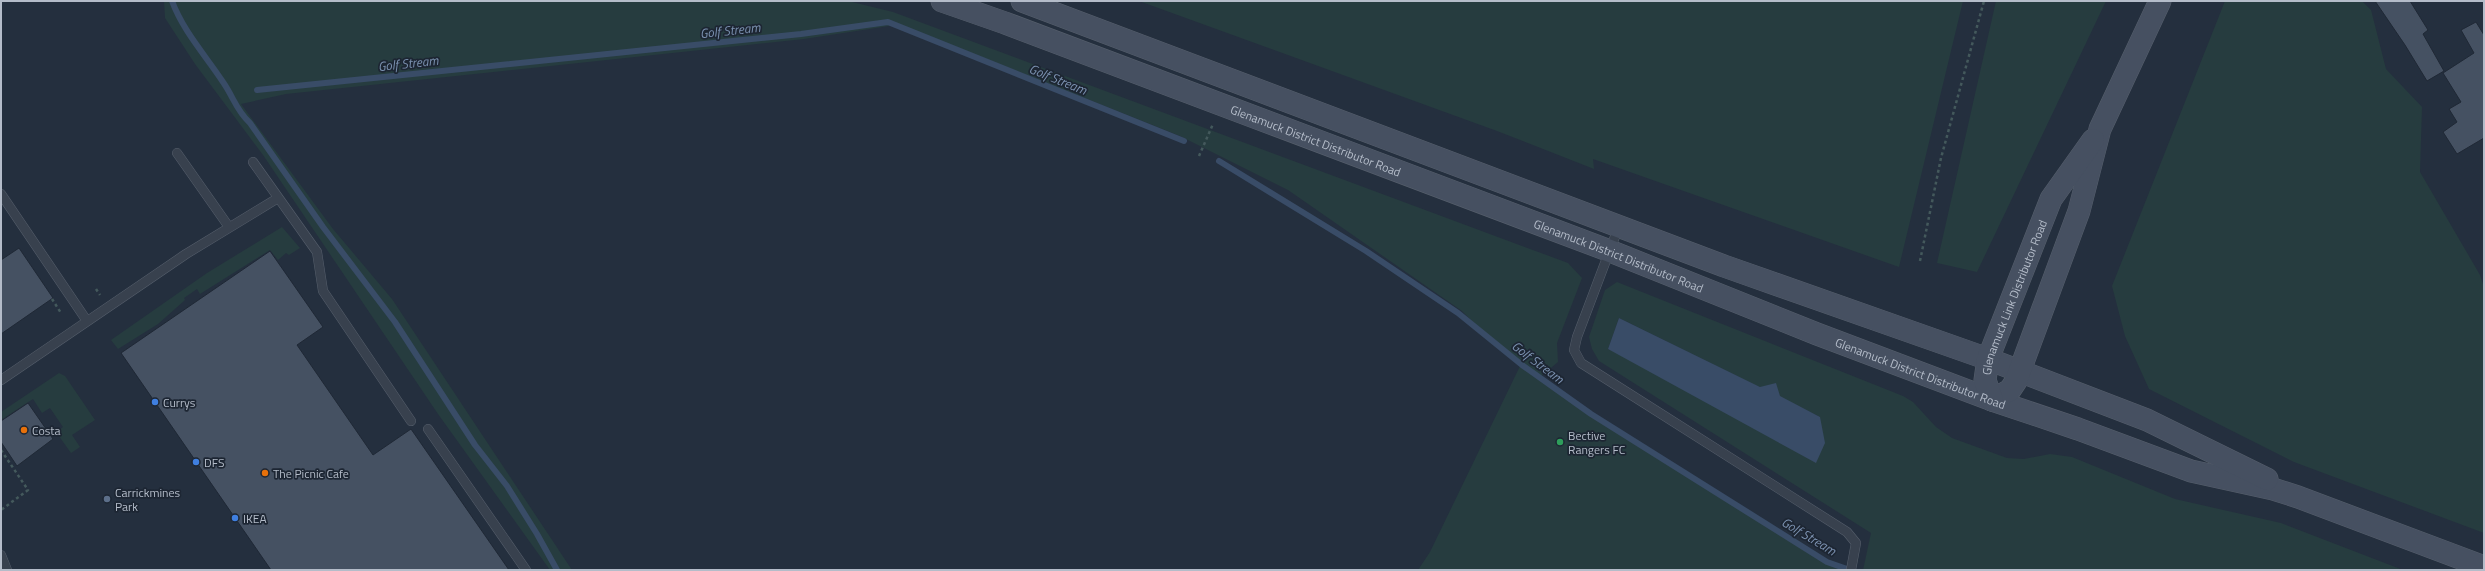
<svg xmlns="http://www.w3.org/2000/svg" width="2485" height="571" font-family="'Titillium Web',sans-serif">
<rect width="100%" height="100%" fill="#242f3e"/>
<!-- green -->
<path fill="#263c3f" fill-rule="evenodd" d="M 164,1 L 848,1 L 893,12 L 1568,263 L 1582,278 L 1557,343 L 1558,362 L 1540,377 C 1600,423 1665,461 1729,500 C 1768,525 1807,554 1850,570 L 1418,570 L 1430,552 L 1521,364 L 1494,343 L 1462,311 L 1288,190 L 1180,136 L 891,21 L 889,26 L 804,39 L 286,94 L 241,104 L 333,229 L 392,299 L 572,570 L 550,570 L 438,414 L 263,155 L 195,64 L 165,18 Z
M 1139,1 L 1963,1 L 1899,267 L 1593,159 L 1594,169 L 1497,131 Z
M 1996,1 L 2106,1 L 1977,272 L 1937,263 Z
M 2225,1 L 2362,1 L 2371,10 L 2386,69 L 2422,107 L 2420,172 L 2480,275 L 2484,287 L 2484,533 L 2294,462 L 2149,389 L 2125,336 L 2112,286 Z
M 282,227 L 300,248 L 289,255 L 286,253 L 278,260 L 270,250 L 200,294 L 197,289 L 184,298 L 185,300 L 158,324 L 118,349 L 111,340 L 207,273 Z
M 1617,282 L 1903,396 L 1913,402 L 1936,427 L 1952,438 L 2007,458 L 2024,459 L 2050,454 L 2072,457 L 2175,499 L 2281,523 L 2403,570 L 1863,570 L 1871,533 L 1599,361 L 1592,349 L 1589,337 L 1605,290 ZM 1619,318 L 1820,417 L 1608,349 Z
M 59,373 L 65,376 L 95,420 L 72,435 L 80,447 L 71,453 L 56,432 L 63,427 L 50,408 L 42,413 L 33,399 L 1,420 L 1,412 Z"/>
<!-- water -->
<path fill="#394c67" d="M 1619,318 L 1760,387 L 1776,383 L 1780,396 L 1820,417 L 1825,443 L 1816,463 L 1608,349 Z"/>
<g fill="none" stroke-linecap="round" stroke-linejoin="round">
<!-- stream -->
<path stroke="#394c67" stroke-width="6" d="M 172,1 C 183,31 206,56 223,82 C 234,98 236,110 250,123 L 323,227 L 395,322 L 475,445 L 507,486 L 537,534 L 557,570
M 257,90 L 801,34 L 888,22 L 1184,141
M 1219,161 L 1366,251 L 1458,313 L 1522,365 L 1591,414 L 1827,562 L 1850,570"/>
</g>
<!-- building -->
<path fill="#455162" stroke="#1f2835" d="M 2375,1 L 2410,1 L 2428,30 L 2423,34 L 2444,71 L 2427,81 L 2405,45 Z
M 2476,22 L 2484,35 L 2484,138 L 2457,154 L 2443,132 L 2457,122 L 2449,109 L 2461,102 L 2443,73 L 2474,53 L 2461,30 Z
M 19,248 L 53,298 L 1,334 L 1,260 Z
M 270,251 L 323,327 L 297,345 L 373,455 L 411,429 L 509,570 L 271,570 L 121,353 Z
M 28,403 L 53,439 L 17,466 L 1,442 L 1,421 Z"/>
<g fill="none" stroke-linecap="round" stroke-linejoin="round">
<!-- lane casing -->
<g stroke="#565f6c" stroke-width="10">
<path id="lane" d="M 177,153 L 229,227
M 253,162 L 317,252 L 323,291 L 411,421
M 1,194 L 87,321
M 1619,226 L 1577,337 L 1574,350 L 1581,363 L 1847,532 L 1856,543 L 1851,570
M 1,380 L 186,254 L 278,198
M 428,429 L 526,570
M 1,555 L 7,570"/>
</g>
<!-- secondary casing -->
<g stroke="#565f6c" stroke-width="23">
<g id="secondary">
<path id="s1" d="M 942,1 L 1005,23 L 1610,251 L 1817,334 L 1992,400 L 2078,429 L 2191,471 L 2273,489 L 2298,497 L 2484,567"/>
<path d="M 1022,1 L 1724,266 L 1988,359 L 2147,420 L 2267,479"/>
<path d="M 1992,400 L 2010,390 L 2016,381 L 2079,211 L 2100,129 L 2160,1"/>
<path id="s2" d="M 1992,400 L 1985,380 L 1988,359 L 2051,199 L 2093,140"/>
</g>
</g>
<!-- path -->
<path stroke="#44595c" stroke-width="2.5" stroke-dasharray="3 3" stroke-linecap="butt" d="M 1199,156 L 1213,124
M 1920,261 L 1941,158 L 1984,1
M 96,289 L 100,295
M 52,299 L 61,313
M 1,450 L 28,490 L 1,510"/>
<!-- lane -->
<use href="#lane" stroke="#38414e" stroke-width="9"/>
<!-- secondary -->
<use href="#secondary" stroke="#465061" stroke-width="22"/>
</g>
<!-- markers -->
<g fill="#3f7fe0" stroke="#1d2633" stroke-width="1.5">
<circle cx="155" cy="402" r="4"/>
<circle cx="196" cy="462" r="4"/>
<circle cx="235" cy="518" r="4"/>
</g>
<g fill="#e8710a" stroke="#1d2633" stroke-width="1.5">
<circle cx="24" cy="430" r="4"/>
<circle cx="265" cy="473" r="4"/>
</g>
<circle fill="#2e9e5b" stroke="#1d2633" stroke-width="1.5" cx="1560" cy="442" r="4"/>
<circle fill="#5c6f8a" stroke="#1d2633" stroke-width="1.5" cx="107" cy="499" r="4"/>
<g text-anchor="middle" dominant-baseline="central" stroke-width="3.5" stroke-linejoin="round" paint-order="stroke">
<!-- street labels -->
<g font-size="12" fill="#b4bcc9" stroke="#1d2633">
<text stroke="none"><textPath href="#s1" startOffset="399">Glenamuck District Distributor Road</textPath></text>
<text stroke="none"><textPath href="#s1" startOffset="723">Glenamuck District Distributor Road</textPath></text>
<text stroke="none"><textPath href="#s2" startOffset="109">Glenamuck Link Distributor Road</textPath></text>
<text stroke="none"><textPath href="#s1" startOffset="1047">Glenamuck District Distributor Road</textPath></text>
</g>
<!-- poi labels -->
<g font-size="12" fill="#b4bcc9" stroke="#1d2633" text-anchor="start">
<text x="163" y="402">Currys</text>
<text x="32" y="430">Costa</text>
<text x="1568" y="435">Bective<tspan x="1568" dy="14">Rangers FC</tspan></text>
<text x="204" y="462">DFS</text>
<text x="273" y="473">The Picnic Cafe</text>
<text x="115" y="492">Carrickmines<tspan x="115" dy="14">Park</tspan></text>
<text x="243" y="518">IKEA</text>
</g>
<!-- water labels -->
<g font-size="13" font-style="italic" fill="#7c92b1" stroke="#1d2633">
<text transform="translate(730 30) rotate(-6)">Golf Stream</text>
<text transform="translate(408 63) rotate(-6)">Golf Stream</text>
<text transform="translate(1058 79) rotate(22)">Golf Stream</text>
<text transform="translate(1538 362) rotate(37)">Golf Stream</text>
<text transform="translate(1809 536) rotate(31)">Golf Stream</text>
</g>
</g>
<!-- border -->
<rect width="2485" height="571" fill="none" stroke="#b4bcc9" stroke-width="4"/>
</svg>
